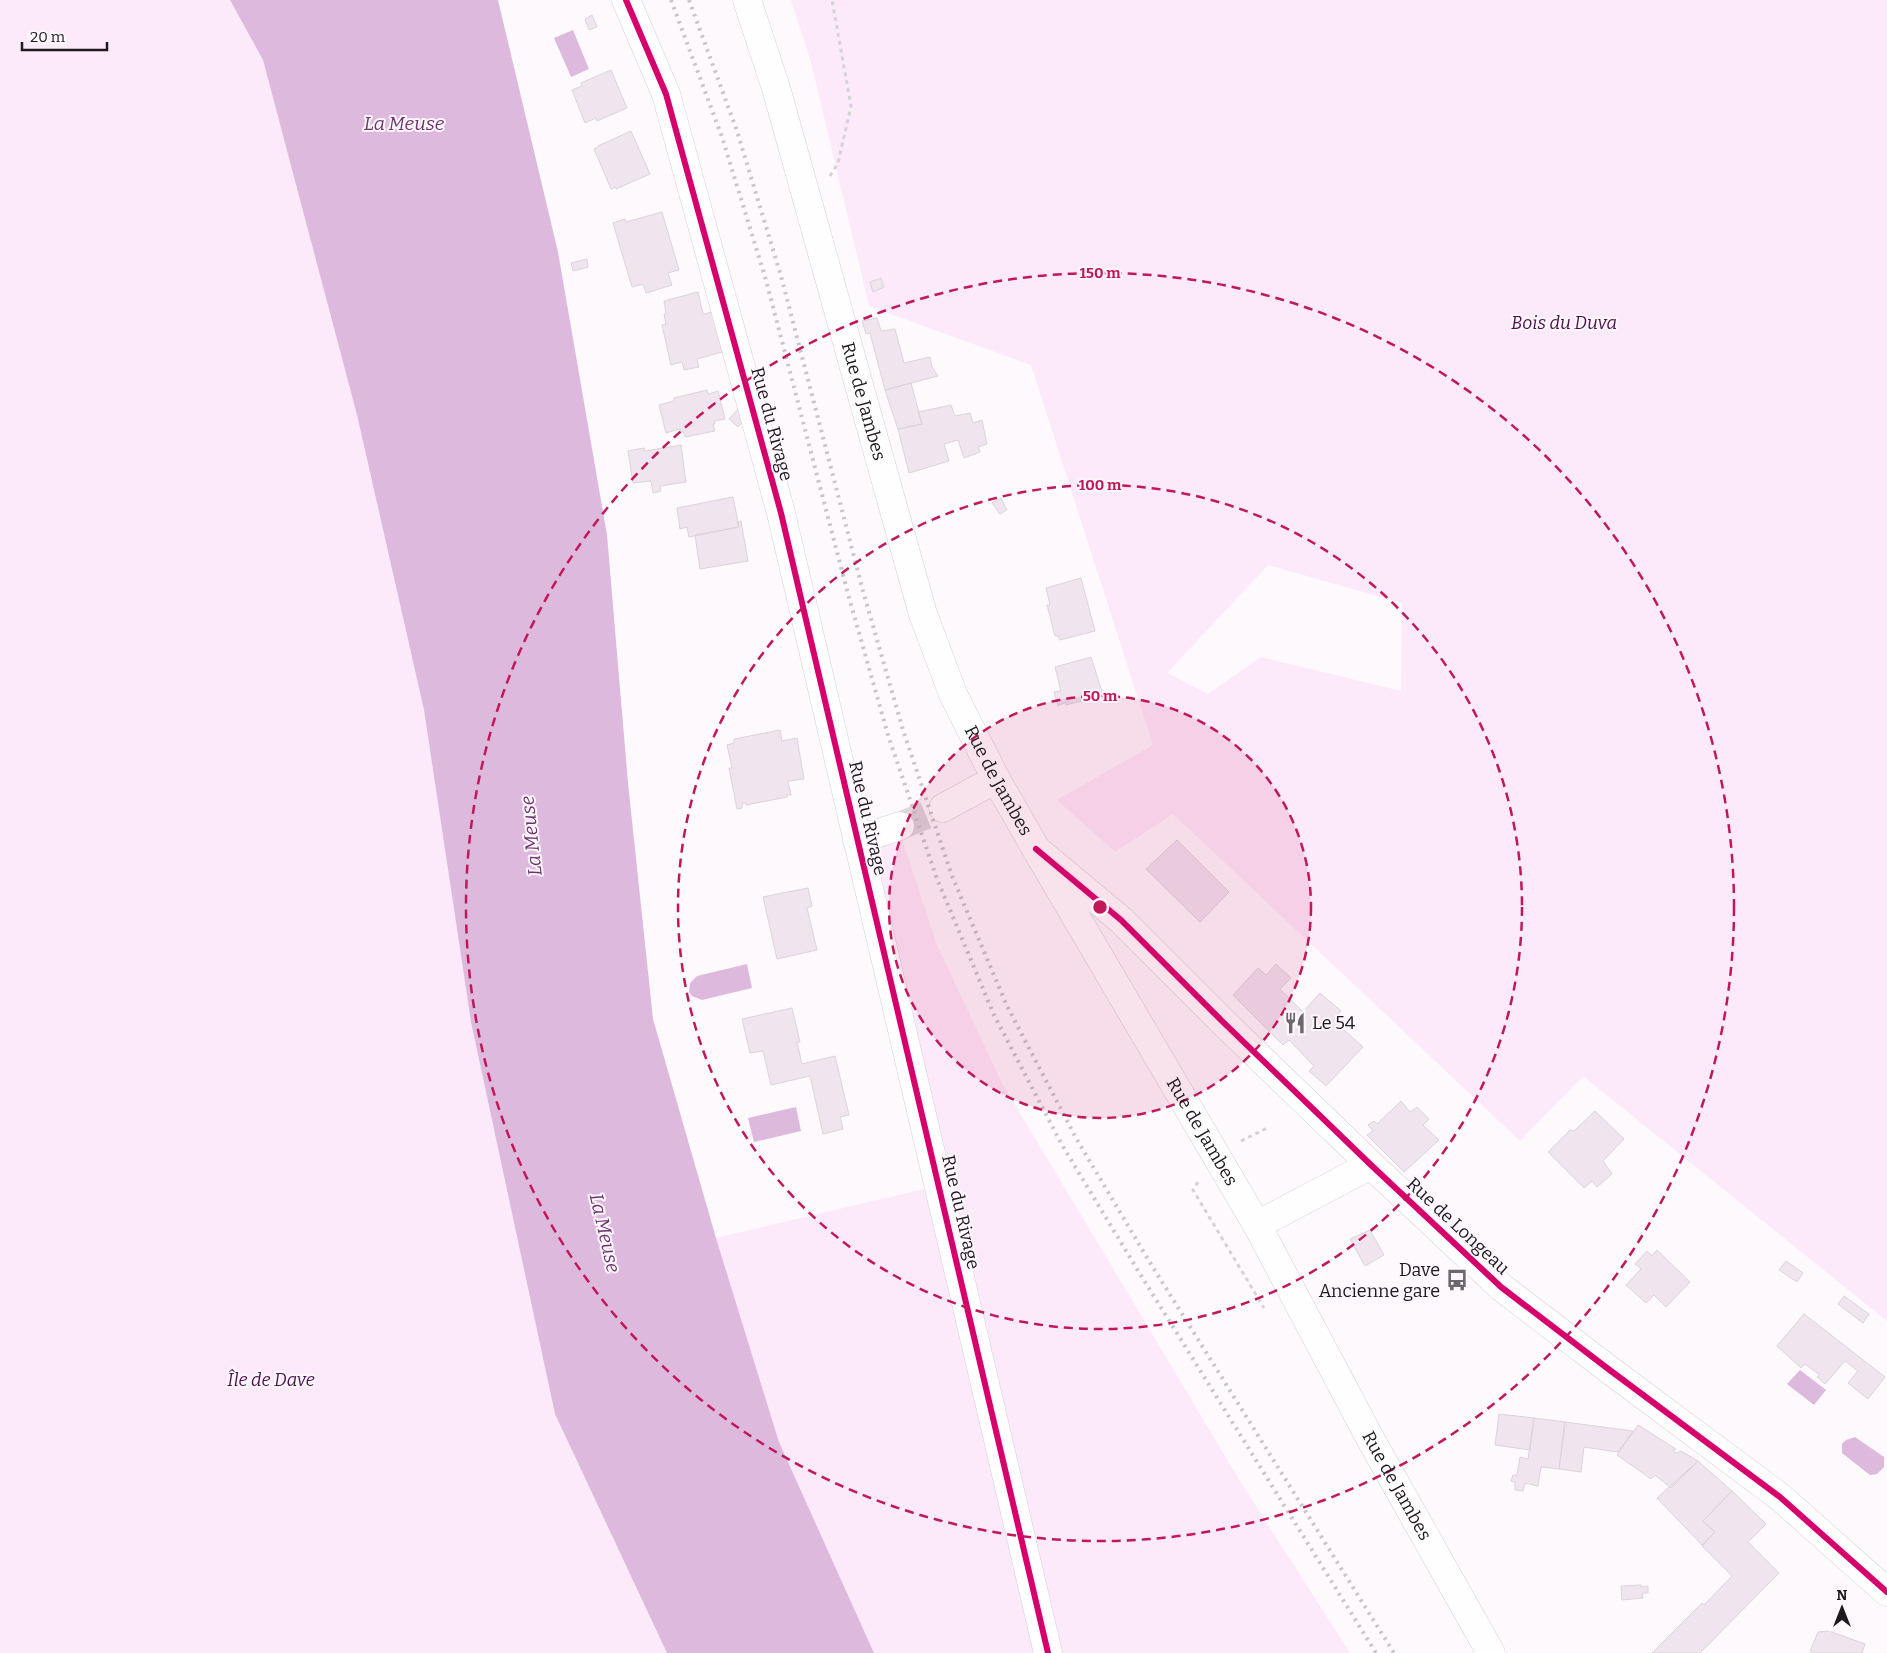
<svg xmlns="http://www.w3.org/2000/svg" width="1887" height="1653" font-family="Bitter,serif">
<rect width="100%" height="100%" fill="#fdf9fd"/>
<!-- green -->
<path fill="#fceafb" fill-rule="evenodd" d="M 0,0 L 230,0 L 263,60 L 357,415 L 424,710 L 471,1022 L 555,1414 L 667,1653 L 0,1653 Z
M 791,0 L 1887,0 L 1887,1321 L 1583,1076 L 1520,1141 L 1173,814 L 1115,852 L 1057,800 L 1153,745 L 1031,365 L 869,306 L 811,62 ZM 1268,565 L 1402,603 L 1401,691 L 1261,657 L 1208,694 L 1167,673 Z
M 901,836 L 937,945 L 1002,1083 L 1240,1481 L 1350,1653 L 1060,1653 L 872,847 Z
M 928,1188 L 1035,1653 L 874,1653 L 779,1442 L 716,1238 Z"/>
<!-- water -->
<path fill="#deb9de" d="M 230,0 L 498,0 L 558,252 L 607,535 L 628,783 L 653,1019 L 716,1238 L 779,1442 L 874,1653 L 667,1653 L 555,1414 L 471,1022 L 424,710 L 357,415 L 263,60 Z
M 573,30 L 589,69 L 571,77 L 554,38 Z
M 747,964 L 752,988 L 702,1000 L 692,996 L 689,992 L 690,983 L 697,976 Z
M 796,1107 L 801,1131 L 754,1142 L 748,1118 Z
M 1800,1370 L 1826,1390 L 1814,1405 L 1787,1384 Z
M 1855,1437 L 1884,1457 L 1884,1467 L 1877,1474 L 1870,1475 L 1842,1453 L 1842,1444 L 1846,1440 Z"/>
<!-- building -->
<path fill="#f0e4ef" stroke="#dad5d9" d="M 592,15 L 597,27 L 589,30 L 585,19 Z
M 611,70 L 627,108 L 597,121 L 596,118 L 585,123 L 572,90 L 582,86 L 581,83 Z
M 631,131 L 650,174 L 616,189 L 616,187 L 611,189 L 594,149 L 598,147 L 598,146 Z
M 662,212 L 679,270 L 668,273 L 672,285 L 646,293 L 643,284 L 632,287 L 613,223 L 625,219 L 626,222 Z
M 587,259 L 588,267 L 573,271 L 571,263 Z
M 881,278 L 884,287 L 873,292 L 870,282 Z
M 698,292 L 703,314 L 713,312 L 722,352 L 697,359 L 699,367 L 684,370 L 682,362 L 671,365 L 662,325 L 666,324 L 664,314 L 666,313 L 664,301 Z
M 877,318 L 881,331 L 895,329 L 904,363 L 930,357 L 932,367 L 938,376 L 885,390 L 870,333 L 866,334 L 862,321 Z
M 911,383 L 922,424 L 898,429 L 885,390 Z
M 707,390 L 708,394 L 718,391 L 725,419 L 714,421 L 715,424 L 713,424 L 715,431 L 685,437 L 683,431 L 681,432 L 680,429 L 666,433 L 659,405 L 674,401 L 674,398 Z
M 951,405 L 955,416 L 970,413 L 973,423 L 982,420 L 987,444 L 978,447 L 980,452 L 964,458 L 958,440 L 944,444 L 949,461 L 909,473 L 898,429 L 922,424 L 918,412 Z
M 739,408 L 748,416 L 738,427 L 729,419 Z
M 681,445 L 686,482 L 660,486 L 661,491 L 653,493 L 651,481 L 633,483 L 628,451 L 644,448 L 645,451 Z
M 733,497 L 739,527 L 689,537 L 687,527 L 680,529 L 677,508 Z
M 1001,498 L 1007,510 L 1000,514 L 992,503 Z
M 741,521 L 748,561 L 700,569 L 695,535 L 739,527 L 737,522 Z
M 1081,578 L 1095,631 L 1060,640 L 1058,636 L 1055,636 L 1047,605 L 1050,605 L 1046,588 Z
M 1091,657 L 1103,695 L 1066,705 L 1066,702 L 1058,706 L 1054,692 L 1061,691 L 1055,667 Z
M 780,730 L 782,741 L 797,738 L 804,779 L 788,781 L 791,795 L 787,795 L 787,797 L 746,805 L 746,803 L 742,803 L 742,808 L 737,809 L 729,768 L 732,768 L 727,745 L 734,743 L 734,739 Z
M 1177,840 L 1229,892 L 1200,922 L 1146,869 Z
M 808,888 L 812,906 L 807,908 L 817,950 L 777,959 L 763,897 Z
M 1276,964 L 1291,978 L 1280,989 L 1303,1012 L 1320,993 L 1341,1011 L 1333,1020 L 1363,1047 L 1326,1086 L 1309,1071 L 1314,1066 L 1289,1040 L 1283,1045 L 1233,995 L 1258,968 L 1266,975 Z
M 792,1008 L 800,1042 L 797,1042 L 802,1064 L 835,1056 L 849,1115 L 840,1117 L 843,1129 L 823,1134 L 810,1076 L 771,1085 L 763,1051 L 750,1053 L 742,1019 Z
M 1401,1101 L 1410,1112 L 1417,1107 L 1429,1119 L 1423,1125 L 1439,1140 L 1404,1172 L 1367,1135 L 1373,1131 L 1368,1125 L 1374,1121 L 1377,1124 Z
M 1595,1111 L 1624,1139 L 1603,1161 L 1612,1174 L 1597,1187 L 1592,1181 L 1584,1188 L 1548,1152 L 1570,1130 L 1574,1131 Z
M 1370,1230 L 1384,1255 L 1365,1266 L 1350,1239 Z
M 1657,1250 L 1690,1282 L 1666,1307 L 1654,1295 L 1646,1303 L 1626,1285 L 1641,1269 L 1635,1264 L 1647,1251 L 1652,1256 Z
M 1786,1261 L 1803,1273 L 1797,1282 L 1779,1270 Z
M 1844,1296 L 1869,1314 L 1863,1323 L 1838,1304 Z
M 1804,1314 L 1885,1377 L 1868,1399 L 1848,1383 L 1858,1371 L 1845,1361 L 1825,1384 L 1817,1377 L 1820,1375 L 1805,1364 L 1801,1368 L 1777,1346 Z
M 1499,1414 L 1534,1418 L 1530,1450 L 1495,1445 Z
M 1534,1418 L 1565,1422 L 1559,1469 L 1541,1467 L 1538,1486 L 1525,1483 L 1523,1491 L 1515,1490 L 1515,1482 L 1511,1481 L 1513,1475 L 1517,1475 L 1520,1457 L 1528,1459 Z
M 1565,1422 L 1633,1431 L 1618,1452 L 1584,1447 L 1581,1472 L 1559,1469 Z
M 1638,1425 L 1676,1449 L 1673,1451 L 1676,1453 L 1681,1451 L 1698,1461 L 1671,1488 L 1655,1475 L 1651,1479 L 1617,1455 Z
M 1698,1461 L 1732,1491 L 1703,1521 L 1715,1532 L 1702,1545 L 1657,1498 Z
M 1732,1491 L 1766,1524 L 1748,1542 L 1779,1573 L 1700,1653 L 1652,1653 L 1702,1603 L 1704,1605 L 1732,1576 L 1702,1546 L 1715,1532 L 1703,1521 Z
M 1641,1585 L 1641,1587 L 1648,1586 L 1648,1593 L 1642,1593 L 1643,1598 L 1622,1600 L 1621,1586 Z
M 1829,1631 L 1865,1644 L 1862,1653 L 1814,1653 L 1810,1651 L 1818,1632 Z"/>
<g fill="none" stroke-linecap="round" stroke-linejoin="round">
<!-- minor-tunnel -->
<path stroke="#dcd7dc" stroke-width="28" stroke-dasharray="28 14" stroke-linecap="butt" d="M 900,826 L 943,808"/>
<!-- minor casing -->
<g stroke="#d5d0d4" stroke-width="29">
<path id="minor" d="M 626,0 L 666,94 L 781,513 L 1048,1653
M 943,808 L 996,779
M 857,840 L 900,826
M 1037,850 L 1121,920 L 1223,1022 L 1371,1165 L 1501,1287 L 1607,1368 L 1780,1497 L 1887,1592
M 1257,1225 L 1371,1165"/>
</g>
<!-- major casing -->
<g stroke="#d5d0d4" stroke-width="29">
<g id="major">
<path id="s1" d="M 747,0 L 776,88 L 923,614 L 953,694 L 996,779 L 1036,849 L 1257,1225 L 1371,1440 L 1491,1653"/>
</g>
</g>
<!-- path -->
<path stroke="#d5d4d5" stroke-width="3" stroke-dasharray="4 4" stroke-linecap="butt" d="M 830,176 L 838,163 L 851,106 L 832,0
M 1241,1141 L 1269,1127
M 1198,1182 L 1193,1190 L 1264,1308"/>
<!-- minor -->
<use href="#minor" stroke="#fffeff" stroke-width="28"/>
<!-- major -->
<use href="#major" stroke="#fffeff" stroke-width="28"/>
<!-- rail -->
<path stroke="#c7c7c7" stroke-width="4" stroke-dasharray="2.5 5" stroke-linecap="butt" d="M 671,0 L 722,137 L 766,280 L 848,594 L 888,735 L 937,879 L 994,1015 L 1062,1145 L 1137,1269 L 1376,1653
M 689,0 L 737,131 L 781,276 L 863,591 L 903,730 L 952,876 L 1007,1006 L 1076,1138 L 1149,1261 L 1394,1653"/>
<!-- cycleway casing -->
<g stroke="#fef8fe" stroke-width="9">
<path id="cycleway" d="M 626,0 L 666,94 L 781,513 L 1048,1653
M 1036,849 L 1121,920 L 1223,1022 L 1371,1165 L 1501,1287 L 1607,1368 L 1780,1497 L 1887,1592"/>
</g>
<!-- cycleway -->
<use href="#cycleway" stroke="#d6006c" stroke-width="6"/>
</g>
<!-- distance rings -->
<circle cx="1100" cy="907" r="211" fill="#c2185b" fill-opacity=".12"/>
<g fill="none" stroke="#c2185b" stroke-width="2.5" stroke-dasharray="9 6">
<circle cx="1100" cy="907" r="211"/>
<circle cx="1100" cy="907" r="422"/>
<circle cx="1100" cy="907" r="634"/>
</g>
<!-- icons -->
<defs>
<g id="restaurant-bare" transform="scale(1.725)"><path d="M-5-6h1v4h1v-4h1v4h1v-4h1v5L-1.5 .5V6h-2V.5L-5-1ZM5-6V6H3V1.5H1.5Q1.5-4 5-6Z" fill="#6c676c" stroke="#fef8fe" stroke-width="2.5" paint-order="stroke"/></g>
<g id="bus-bare" transform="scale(1.725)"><path d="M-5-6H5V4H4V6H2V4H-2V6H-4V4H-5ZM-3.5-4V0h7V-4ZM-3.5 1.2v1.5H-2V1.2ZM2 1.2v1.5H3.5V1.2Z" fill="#6c676c" stroke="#fef8fe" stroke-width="2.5" paint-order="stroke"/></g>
</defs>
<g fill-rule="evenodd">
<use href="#restaurant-bare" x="1295" y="1023"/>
<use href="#bus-bare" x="1457" y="1280"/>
</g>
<g text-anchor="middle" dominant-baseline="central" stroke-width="4" stroke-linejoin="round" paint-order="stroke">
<!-- park labels -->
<g font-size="18" font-style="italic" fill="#4c0e4c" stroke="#fef8fe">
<text x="1564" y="323">Bois du Duva</text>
<text x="271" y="1380">Île de Dave</text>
</g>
<!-- street labels -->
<g font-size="18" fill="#1e191e" stroke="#fef8fe">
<text stroke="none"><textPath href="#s1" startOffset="418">Rue de Jambes</textPath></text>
<text transform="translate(772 424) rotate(75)">Rue du Rivage</text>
<text stroke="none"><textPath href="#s1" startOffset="822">Rue de Jambes</textPath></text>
<text transform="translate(868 818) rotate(77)">Rue du Rivage</text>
<text stroke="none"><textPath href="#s1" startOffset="1228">Rue de Jambes</textPath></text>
<text transform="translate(961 1212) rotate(77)">Rue du Rivage</text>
<text transform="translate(1458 1226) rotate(43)">Rue de Longeau</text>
<text stroke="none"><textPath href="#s1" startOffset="1632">Rue de Jambes</textPath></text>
</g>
<!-- poi labels -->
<g font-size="18" fill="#1e191e" stroke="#fef8fe" text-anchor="start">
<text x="1312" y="1023">Le 54</text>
<text x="1440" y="1270" text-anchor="end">Dave<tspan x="1440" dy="21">Ancienne gare</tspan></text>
</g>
<!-- water labels -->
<g font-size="19" font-style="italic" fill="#703370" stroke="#fef8fe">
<text x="404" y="123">La Meuse</text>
<text transform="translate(531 836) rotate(-96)">La Meuse</text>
<text transform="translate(605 1233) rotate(77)">La Meuse</text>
</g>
</g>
<circle cx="1100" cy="907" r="8" fill="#c2185b" stroke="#fef8fe" stroke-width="2.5"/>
<g font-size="15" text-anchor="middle" font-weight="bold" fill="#c2185b" stroke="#fef8fe" stroke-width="4" stroke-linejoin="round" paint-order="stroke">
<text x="1100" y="278">150 m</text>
<text x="1100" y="490">100 m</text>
<text x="1100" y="701">50 m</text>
</g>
<!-- north arrow -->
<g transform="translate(1842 1608)" stroke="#fef8fe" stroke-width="4" paint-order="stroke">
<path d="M0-4L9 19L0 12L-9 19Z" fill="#1e191e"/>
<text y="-8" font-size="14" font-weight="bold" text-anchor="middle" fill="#1e191e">N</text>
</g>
<!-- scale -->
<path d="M22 42v8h85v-8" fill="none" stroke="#1e191e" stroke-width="2.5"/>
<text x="30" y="42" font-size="15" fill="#1e191e" stroke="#fef8fe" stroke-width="4" paint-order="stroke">20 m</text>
</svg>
